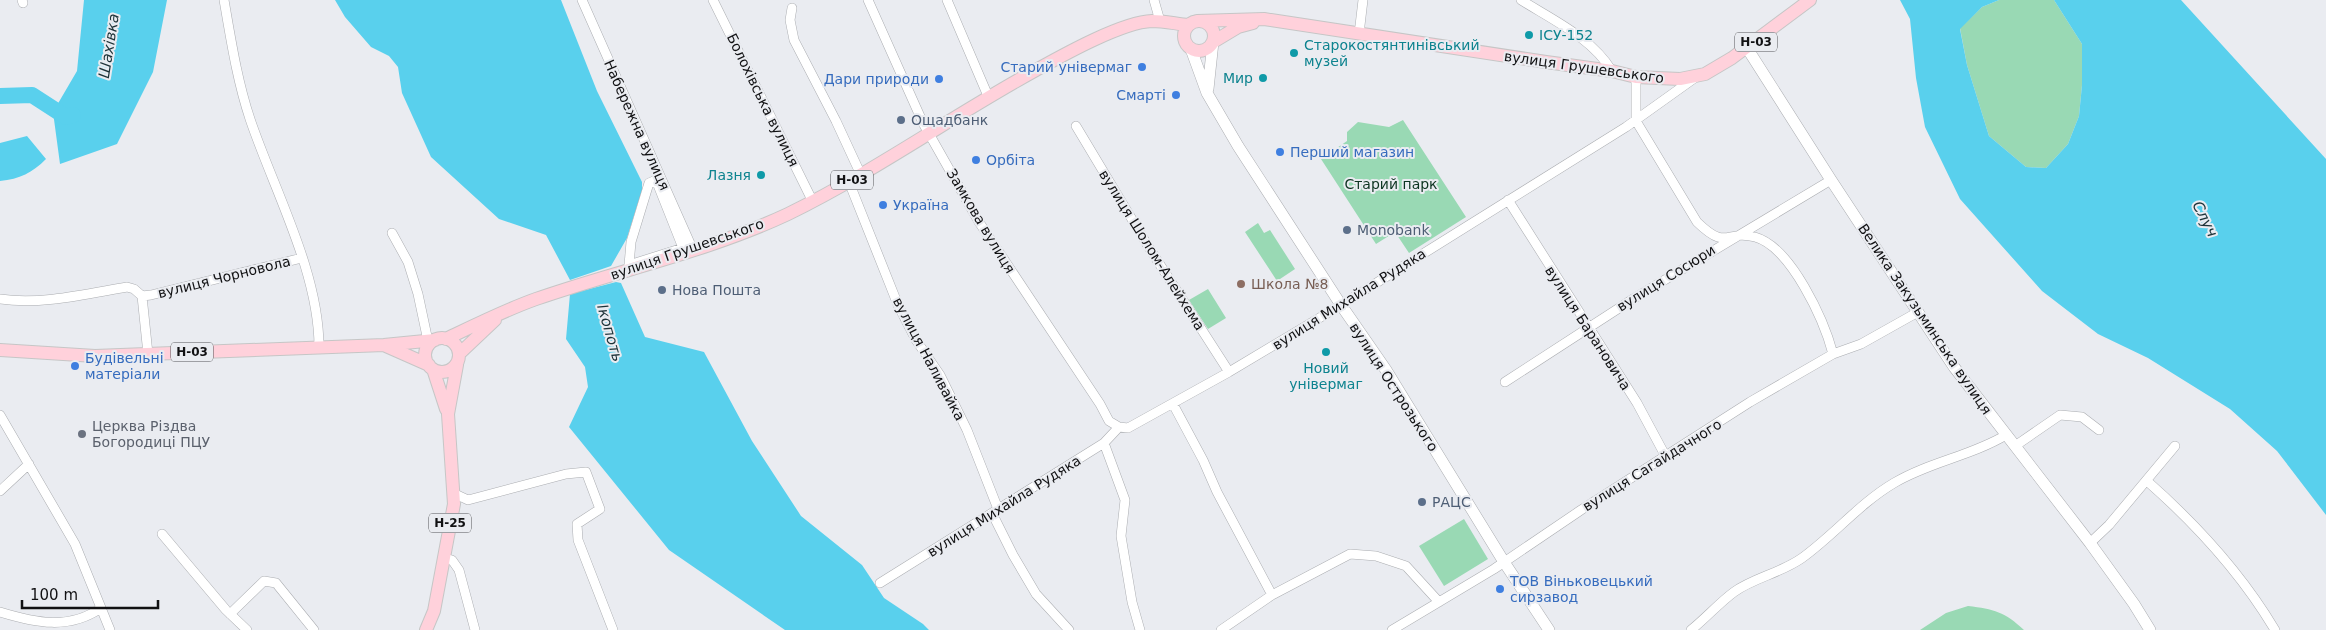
<svg xmlns="http://www.w3.org/2000/svg" width="2326" height="630" font-family="'DejaVu Sans',sans-serif">
<rect width="100%" height="100%" fill="#eaecf1"/>
<!-- green -->
<path fill="#99d9b4" d="M 1999,0 L 2054,0 L 2082,44 L 2082,85 L 2079,116 L 2068,144 L 2046,168 L 2026,167 L 1989,136 L 1967,65 L 1960,28 L 1982,7 Z
M 1403,120 L 1466,217 L 1409,253 L 1395,232 L 1376,244 L 1321,159 L 1347,141 L 1347,132 L 1358,122 L 1389,127 Z
M 1258,223 L 1264,233 L 1270,230 L 1295,269 L 1277,281 L 1245,232 Z
M 1208,289 L 1226,318 L 1208,329 L 1189,300 Z
M 1464,519 L 1488,559 L 1444,586 L 1419,546 Z
M 1968,606 C 1994,609 2005,612 2024,630 L 1920,630 L 1946,613 Z"/>
<!-- water -->
<path fill="#59d0ed" d="M 84,0 L 167,0 L 153,72 L 117,144 L 60,164 L 53,112 L 77,71 Z
M 335,0 L 561,0 L 597,91 L 642,182 L 642,190 L 627,238 L 611,266 L 570,280 L 546,235 L 499,219 L 431,157 L 402,93 L 398,67 L 389,56 L 371,47 L 345,17 Z
M 1900,0 L 1999,0 L 1982,7 L 1960,29 L 1967,65 L 1989,136 L 2026,167 L 2046,168 L 2068,144 L 2079,116 L 2082,85 L 2082,44 L 2054,0 L 2051,0 L 2181,0 L 2326,159 L 2326,515 L 2277,451 L 2230,409 L 2148,358 L 2098,334 L 2042,291 L 1960,199 L 1925,127 L 1916,78 L 1910,19 Z
M 27,136 L 46,159 C 32,173 20,179 0,181 L 0,143 Z
M 616,282 L 621,283 L 645,337 L 704,352 L 752,441 L 801,516 L 862,565 L 884,598 L 923,624 L 929,630 L 785,630 L 669,550 L 569,427 L 588,387 L 585,367 L 566,339 L 570,294 Z"/>
<g fill="none" stroke-linecap="round" stroke-linejoin="round">
<!-- river -->
<path stroke="#59d0ed" stroke-width="16" d="M 0,96 L 32,95 L 66,117 L 73,115"/>
<!-- street casing -->
<g stroke="#abadb1" stroke-width="10">
<path id="street" d="M 22,0 L 23,3
M 224,0 C 231,40 237,80 250,119 C 274,190 319,272 319,347
M 582,0 L 693,250
M 713,0 L 812,200
M 868,0 L 923,123 L 979,222 L 1100,404 L 1109,421 L 1119,427
M 947,0 L 988,96
M 1154,0 L 1160,21
M 1521,0 C 1553,20 1592,38 1612,71
M 792,8 L 790,20 L 794,40 L 836,121 L 861,175
M 1359,34 L 1363,0
M 1636,77 L 1636,121 L 1697,222 C 1728,252 1725,229 1755,237 C 1791,247 1824,320 1833,354
M 1076,126 L 1148,246 L 1229,372
M 656,180 L 683,248 L 629,265 L 631,242 L 649,183 Z
M 849,182 L 898,305 L 916,340 L 940,375 L 967,430 L 998,509
M 1508,200 L 1637,403 L 1666,457
M 392,233 L 408,262 L 418,294 L 428,341
M 142,296 L 148,354
M 0,299 C 41,305 86,294 127,287 L 134,289 L 142,296 L 151,295 L 302,258
M 1505,382 L 1633,299 L 1831,180
M 1173,404 L 1203,460 L 1217,492 L 1272,595
M 0,415 L 75,544 L 110,630
M 1104,443 L 1125,500 L 1121,536 L 1132,602 L 1140,630
M 2015,446 L 2060,415 L 2082,417 L 2099,430
M 2147,481 C 2197,525 2241,573 2275,630
M 0,491 L 29,464
M 453,493 L 468,500 L 566,474 L 586,472 L 600,509 L 577,524 L 578,540 L 613,630
M 992,513 L 1013,555 L 1036,594 L 1069,630
M 162,534 L 226,610 L 247,630
M 2090,543 L 2109,525 L 2175,446
M 444,558 L 452,560 L 459,570 L 475,630
M 880,583 L 1104,443 L 1119,427 L 1128,428 L 1229,372 L 1341,305 L 1626,127 L 1696,77
M 0,612 C 36,623 69,630 101,608
M 230,614 L 264,581 L 276,583 L 314,630
M 1221,630 L 1272,595 L 1350,554 L 1376,556 L 1406,566 L 1439,602
M 1392,630 L 1494,569 L 1581,510 L 1750,402 L 1833,354 L 1861,344 L 1918,312
M 1691,630 C 1706,618 1719,603 1734,592 C 1753,578 1781,573 1802,558 C 1834,535 1860,503 1894,483 C 1929,462 1971,456 2006,435"/>
</g>
<!-- secondary casing -->
<g stroke="#abadb1" stroke-width="12">
<path id="secondary" d="M 1747,48 L 1831,180 L 1954,367 L 2090,543 L 2134,604 L 2150,630
M 1191,49 L 1207,93 L 1238,146 L 1341,305 L 1386,370 L 1504,562 L 1549,630
M 1208,89 L 1213,42"/>
</g>
<!-- primary casing -->
<g stroke="#c6c6c6" stroke-width="14">
<path id="primary" d="M 1197,21 L 1264,19 L 1546,62 L 1612,71 L 1636,77 L 1680,79 L 1705,74 L 1732,58 L 1810,0
M1184 36a15 15 0 1 1 30 0a15 15 0 1 1-30 0Z
M 1213,42 L 1238,27 L 1253,23
M425 355a17 17 0 1 1 34 0a17 17 0 1 1-34 0Z
M 446,339 C 475,325 505,310 536,299 C 619,270 707,252 788,214 C 874,172 952,116 1036,70 C 1063,55 1122,22 1152,21 C 1164,21 1177,24 1189,25
M 386,346 L 429,365
M 0,350 L 95,356 L 384,345 L 435,340
M 459,354 L 495,320
M 433,369 L 446,409
M 426,630 L 434,611 L 454,504 L 448,414 L 457,365"/>
</g>
<!-- street -->
<use href="#street" stroke="#fff" stroke-width="9"/>
<!-- secondary -->
<use href="#secondary" stroke="#fff" stroke-width="11"/>
<!-- primary -->
<use href="#primary" stroke="#ffd1db" stroke-width="12"/>
</g>
<!-- markers -->
<g fill="#0f9aa8" stroke="#eaecf1" stroke-width="2">
<circle cx="1529" cy="35" r="5"/>
<circle cx="1294" cy="53" r="5"/>
<circle cx="1263" cy="78" r="5"/>
<circle cx="761" cy="175" r="5"/>
<circle cx="1326" cy="352" r="5"/>
</g>
<g fill="#3f7fe0" stroke="#eaecf1" stroke-width="2">
<circle cx="1142" cy="67" r="5"/>
<circle cx="939" cy="79" r="5"/>
<circle cx="1176" cy="95" r="5"/>
<circle cx="1280" cy="152" r="5"/>
<circle cx="976" cy="160" r="5"/>
<circle cx="883" cy="205" r="5"/>
<circle cx="75" cy="366" r="5"/>
<circle cx="1500" cy="589" r="5"/>
</g>
<g fill="#5c6f8a" stroke="#eaecf1" stroke-width="2">
<circle cx="901" cy="120" r="5"/>
<circle cx="1347" cy="230" r="5"/>
<circle cx="662" cy="290" r="5"/>
<circle cx="1422" cy="502" r="5"/>
</g>
<circle fill="#8d6e63" stroke="#eaecf1" stroke-width="2" cx="1241" cy="284" r="5"/>
<circle fill="#6b7280" stroke="#eaecf1" stroke-width="2" cx="82" cy="434" r="5"/>
<g text-anchor="middle" dominant-baseline="central" stroke-width="4" stroke-linejoin="round" paint-order="stroke">
<!-- shield labels -->
<g fill="#eaecf1" stroke="#525356" stroke-width="1">
<rect x="1735" y="32.5" width="42" height="19" rx="4"/>
<rect x="831" y="170.5" width="42" height="19" rx="4"/>
<rect x="171" y="342.5" width="42" height="19" rx="4"/>
<rect x="429" y="513.5" width="42" height="19" rx="4"/>
</g>
<g font-size="12" font-weight="bold" fill="#111113">
<text x="1756" y="42">Н-03</text>
<text x="852" y="180">Н-03</text>
<text x="192" y="352">Н-03</text>
<text x="450" y="523">Н-25</text>
</g>
<!-- culture labels -->
<g font-size="14" fill="#0d838f" stroke="#eaecf1" text-anchor="start">
<text x="1539" y="35">ІСУ-152</text>
<text x="1304" y="45">Старокостянтинівський<tspan x="1304" dy="16">музей</tspan></text>
<text x="1253" y="78" text-anchor="end">Мир</text>
<text x="751" y="175" text-anchor="end">Лазня</text>
<text x="1326" y="368" text-anchor="middle">Новий<tspan x="1326" dy="16">універмаг</tspan></text>
</g>
<!-- shop labels -->
<g font-size="14" fill="#366cbe" stroke="#eaecf1" text-anchor="start">
<text x="1132" y="67" text-anchor="end">Старий універмаг</text>
<text x="929" y="79" text-anchor="end">Дари природи</text>
<text x="1166" y="95" text-anchor="end">Смарті</text>
<text x="1290" y="152">Перший магазин</text>
<text x="986" y="160">Орбіта</text>
<text x="893" y="205">Україна</text>
<text x="85" y="358">Будівельні<tspan x="85" dy="16">матеріали</tspan></text>
<text x="1510" y="581">ТОВ Віньковецький<tspan x="1510" dy="16">сирзавод</tspan></text>
</g>
<!-- street labels -->
<g font-size="14" fill="#111113" stroke="#eaecf1">
<text transform="translate(1584 67) rotate(8)">вулиця Грушевського</text>
<text transform="translate(763 100) rotate(64)">Болохівська вулиця</text>
<text transform="translate(637 125) rotate(66)">Набережна вулиця</text>
<text transform="translate(981 221) rotate(59)">Замкова вулиця</text>
<text transform="translate(687 249) rotate(-19)">вулиця Грушевського</text>
<text transform="translate(1152 250) rotate(58)">вулиця Шолом-Алейхема</text>
<text transform="translate(224 277) rotate(-14)">вулиця Чорновола</text>
<text transform="translate(1666 278) rotate(-32)">вулиця Сосюри</text>
<text transform="translate(1349 299) rotate(-32)">вулиця Михайла Рудяка</text>
<text transform="translate(1925 319) rotate(56)">Велика Закузьминська вулиця</text>
<text transform="translate(1588 328) rotate(57)">вулиця Барановича</text>
<text transform="translate(929 359) rotate(62)">вулиця Наливайка</text>
<text transform="translate(1394 387) rotate(57)">вулиця Острозького</text>
<text transform="translate(1652 465) rotate(-32)">вулиця Сагайдачного</text>
<text transform="translate(1004 506) rotate(-32)">вулиця Михайла Рудяка</text>
</g>
<!-- service labels -->
<g font-size="14" fill="#4e5e75" stroke="#eaecf1" text-anchor="start">
<text x="911" y="120">Ощадбанк</text>
<text x="1357" y="230">Monobank</text>
<text x="672" y="290">Нова Пошта</text>
<text x="1432" y="502">РАЦС</text>
</g>
<!-- park labels -->
<g font-size="14" fill="#0c3421" stroke="#eaecf1">
<text x="1391" y="184">Старий парк</text>
</g>
<!-- education labels -->
<g font-size="14" fill="#785e54" stroke="#eaecf1" text-anchor="start">
<text x="1251" y="284">Школа №8</text>
</g>
<!-- worship labels -->
<g font-size="14" fill="#5b616d" stroke="#eaecf1" text-anchor="start">
<text x="92" y="426">Церква Різдва<tspan x="92" dy="16">Богородиці ПЦУ</tspan></text>
</g>
<!-- water labels -->
<g font-size="15" font-style="italic" fill="#1d3238" stroke="#eaecf1">
<text transform="translate(109 46) rotate(-81)">Шахівка</text>
<text transform="translate(2205 219) rotate(63)">Случ</text>
<text transform="translate(610 333) rotate(74)">Ікопоть</text>
</g>
</g>
<!-- scale -->
<path d="M22 600v8h136v-8" fill="none" stroke="#111113" stroke-width="2.5"/>
<text x="30" y="600" font-size="15" fill="#111113" stroke="#eaecf1" stroke-width="4" paint-order="stroke">100 m</text>
</svg>
